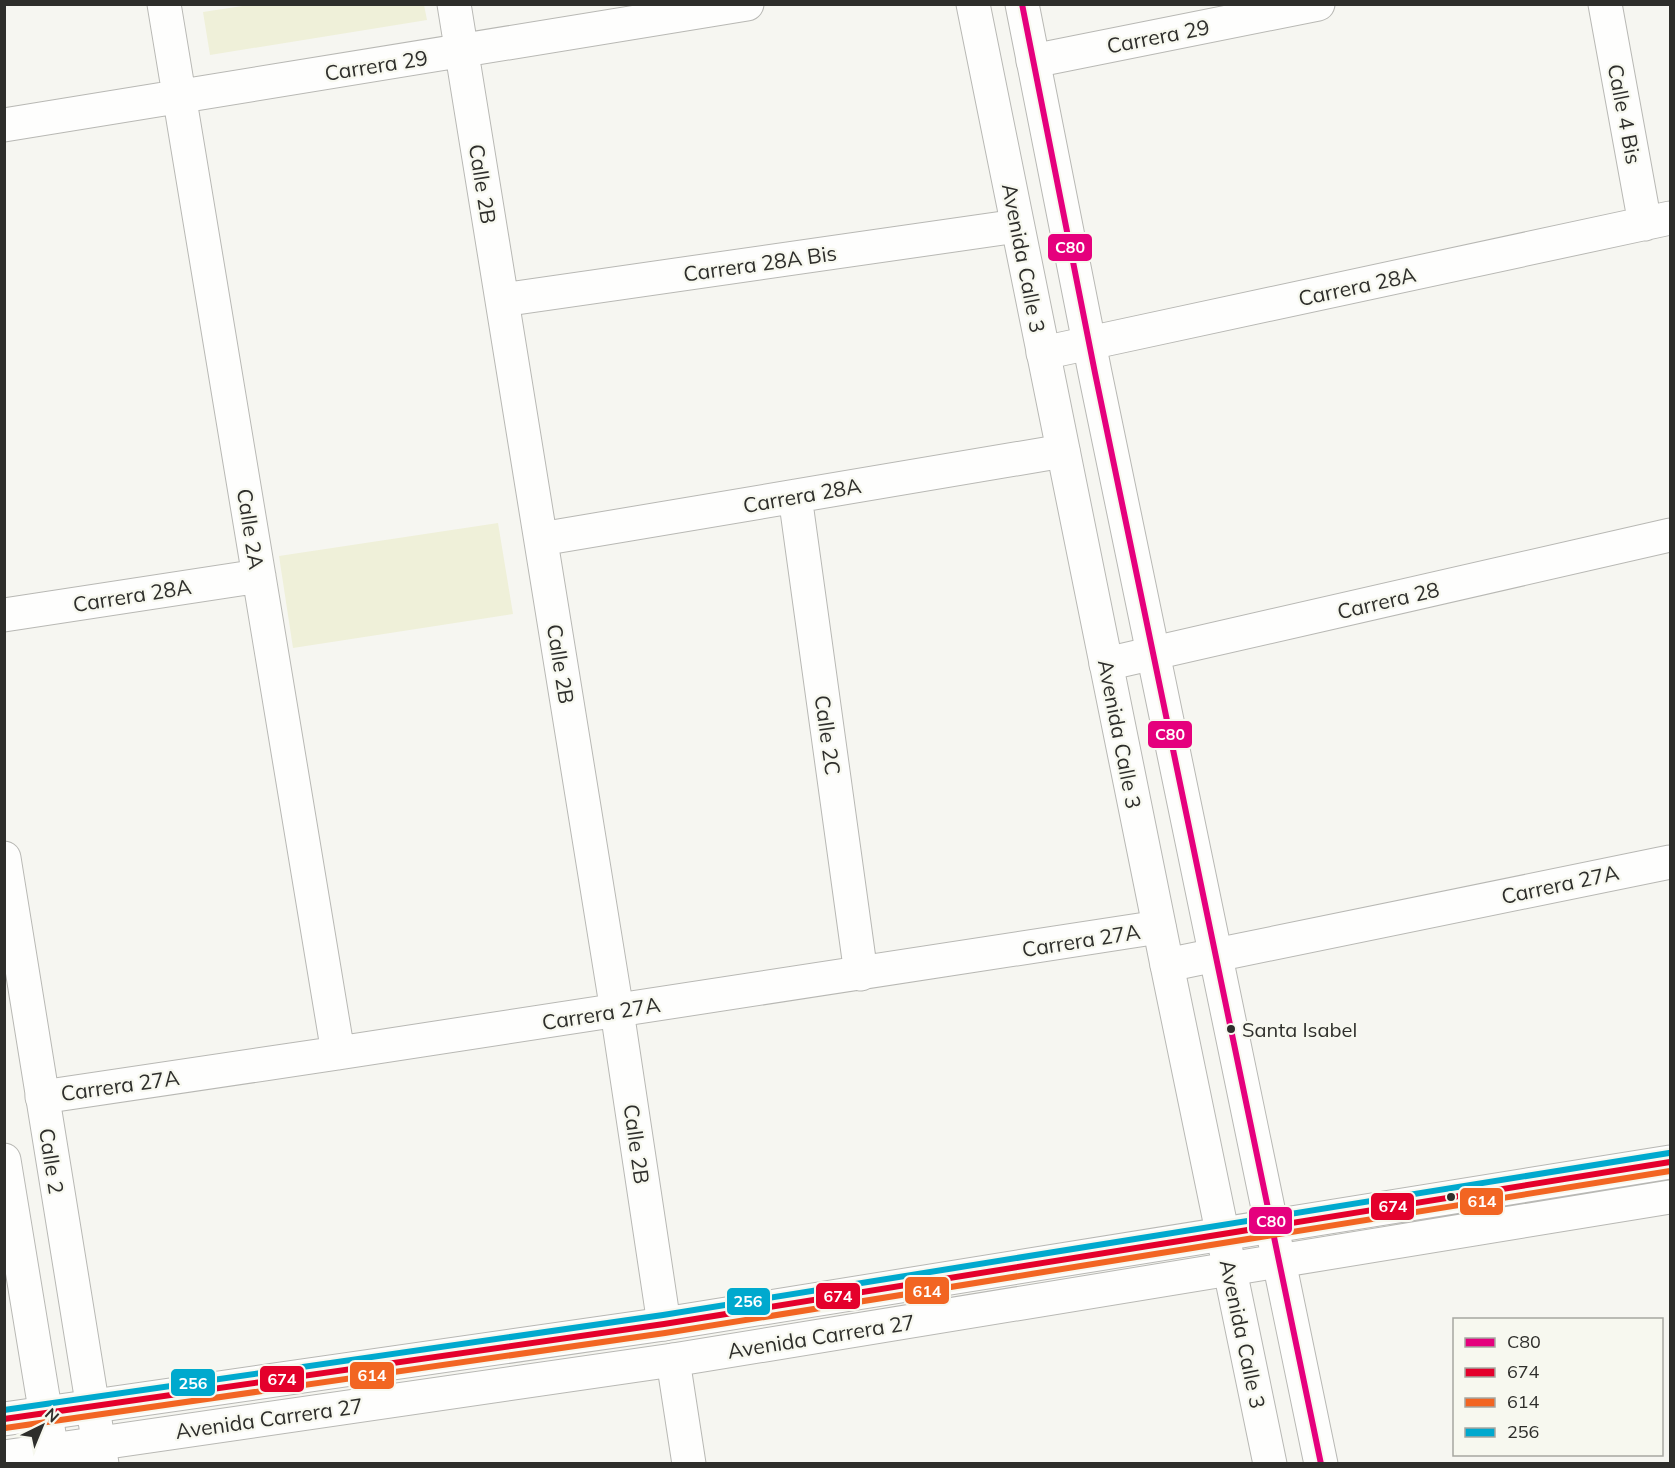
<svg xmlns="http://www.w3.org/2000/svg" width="1675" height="1468" font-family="Mulish,sans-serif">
<rect width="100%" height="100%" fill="#f6f6f1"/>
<!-- green -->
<path fill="#eff0d9" d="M 249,5 L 424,5 L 427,20 L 210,55 L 203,12 Z
M 498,523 L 513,614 L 293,648 L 279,556 Z"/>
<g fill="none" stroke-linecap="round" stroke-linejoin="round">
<!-- minor casing -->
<g stroke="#b8b8b4" stroke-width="35">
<path id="minor" d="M 164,4 L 338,1053
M 454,4 L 617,1011 L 664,1324
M 1605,4 L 1645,224
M 1033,61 L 1318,4
M 4,125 L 747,4
M 502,300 L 1017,226
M 1043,353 L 1670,218
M 795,496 L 861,974
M 541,539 L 1063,451
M 4,615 L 259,576
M 1106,664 L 1670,535
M 1167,965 L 1670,862
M 42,1097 L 338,1053 L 1159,927
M 673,1360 L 689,1464"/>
</g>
<!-- tertiary casing -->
<g stroke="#b8b8b4" stroke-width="35">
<path id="tertiary" d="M 973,4 L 1167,965 L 1270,1464
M 1022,4 L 1095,373 L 1321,1464
M 4,858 L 102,1464
M 4,1160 L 54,1464"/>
</g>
<!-- secondary casing -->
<g stroke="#b8b8b4" stroke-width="35">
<path id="secondary" d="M 4,1419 L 664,1324 L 1670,1162
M 4,1457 L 673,1360 L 1670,1197"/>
</g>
<!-- minor -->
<use href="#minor" stroke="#fefefd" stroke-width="33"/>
<!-- tertiary -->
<use href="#tertiary" stroke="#fefefd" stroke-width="33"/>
<!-- secondary -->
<use href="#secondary" stroke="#fefefd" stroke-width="33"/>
<!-- bus-1 casing -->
<g stroke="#f7f8ef" stroke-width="10">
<path id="bus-1" d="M 1022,4 L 1095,373 L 1321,1464"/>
</g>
<!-- bus-2 casing -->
<g stroke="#f7f8ef" stroke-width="10">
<path id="bus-2" d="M 4,1419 L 664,1324 L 1670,1162"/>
</g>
<!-- bus-3 casing -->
<g stroke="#f7f8ef" stroke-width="10">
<path id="bus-3" d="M 5,1428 L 665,1333 L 1670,1171"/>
</g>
<!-- bus-4 casing -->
<g stroke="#f7f8ef" stroke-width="10">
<path id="bus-4" d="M 4,1410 L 663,1315 L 1669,1153"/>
</g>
<!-- bus-1 -->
<use href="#bus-1" stroke="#e5007d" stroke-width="6"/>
<!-- bus-2 -->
<use href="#bus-2" stroke="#e4002b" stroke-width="6"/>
<!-- bus-3 -->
<use href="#bus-3" stroke="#f26522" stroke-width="6"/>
<!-- bus-4 -->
<use href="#bus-4" stroke="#00a9ce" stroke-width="6"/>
</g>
<!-- markers -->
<g fill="#2e2e2b" stroke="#f7f8ef" stroke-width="2">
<circle cx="1231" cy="1029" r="5"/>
<circle cx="1451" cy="1197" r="5"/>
</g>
<g text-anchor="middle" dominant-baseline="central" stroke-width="4.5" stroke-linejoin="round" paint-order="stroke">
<!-- bus labels -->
<g font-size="20" fill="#2e2e2b" stroke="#f7f8ef" text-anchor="start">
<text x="1242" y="1029">Santa Isabel</text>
</g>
<!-- street labels -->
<g font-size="21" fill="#2e2e2b" stroke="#f7f8ef">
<text transform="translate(1158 36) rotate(-11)">Carrera 29</text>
<text transform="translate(376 65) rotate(-9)">Carrera 29</text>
<text transform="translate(1625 114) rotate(79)">Calle 4 Bis</text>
<text transform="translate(483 184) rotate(81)">Calle 2B</text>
<text transform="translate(1024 258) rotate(79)">Avenida Calle 3</text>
<text transform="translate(760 263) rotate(-8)">Carrera 28A Bis</text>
<text transform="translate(1357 286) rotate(-12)">Carrera 28A</text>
<text transform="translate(802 495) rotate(-10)">Carrera 28A</text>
<text transform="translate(251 529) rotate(81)">Calle 2A</text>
<text transform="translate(132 595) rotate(-9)">Carrera 28A</text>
<text transform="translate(1388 600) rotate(-13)">Carrera 28</text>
<text transform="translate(561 664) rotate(81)">Calle 2B</text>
<text transform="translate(1120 734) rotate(79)">Avenida Calle 3</text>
<text transform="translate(828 735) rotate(82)">Calle 2C</text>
<text transform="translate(1560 884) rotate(-12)">Carrera 27A</text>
<text transform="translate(1081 940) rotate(-9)">Carrera 27A</text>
<text transform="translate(601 1013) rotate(-9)">Carrera 27A</text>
<text transform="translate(120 1085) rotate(-8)">Carrera 27A</text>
<text transform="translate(637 1144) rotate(82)">Calle 2B</text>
<text transform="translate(52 1161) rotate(81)">Calle 2</text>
<text transform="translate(1243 1334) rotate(78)">Avenida Calle 3</text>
<text transform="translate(821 1336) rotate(-9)">Avenida Carrera 27</text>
<text transform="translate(269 1418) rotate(-8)">Avenida Carrera 27</text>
</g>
</g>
<g stroke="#f7f8ef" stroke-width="2">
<rect x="1047" y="233" width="46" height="29" rx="6" fill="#e5007d"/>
<rect x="1147" y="720" width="46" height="29" rx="6" fill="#e5007d"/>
<rect x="1459" y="1187" width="45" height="29" rx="6" fill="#f26522"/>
<rect x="1370" y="1192" width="45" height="29" rx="6" fill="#e4002b"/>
<rect x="1248" y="1206" width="45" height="29" rx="6" fill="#e5007d"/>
<rect x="904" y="1276" width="46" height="29" rx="6" fill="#f26522"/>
<rect x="815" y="1282" width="46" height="28" rx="6" fill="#e4002b"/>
<rect x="726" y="1287" width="45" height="29" rx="6" fill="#00a9ce"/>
<rect x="349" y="1361" width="46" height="29" rx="6" fill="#f26522"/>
<rect x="259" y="1365" width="46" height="28" rx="6" fill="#e4002b"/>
<rect x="170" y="1368" width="46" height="29" rx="6" fill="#00a9ce"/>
</g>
<g font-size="16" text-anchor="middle" font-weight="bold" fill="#fff">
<text x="1070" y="253">C80</text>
<text x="1170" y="740">C80</text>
<text x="1482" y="1207">614</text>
<text x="1393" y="1212">674</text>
<text x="1271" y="1227">C80</text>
<text x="927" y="1297">614</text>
<text x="838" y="1302">674</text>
<text x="748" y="1307">256</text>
<text x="372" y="1381">614</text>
<text x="282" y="1385">674</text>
<text x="193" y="1389">256</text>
</g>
<!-- border -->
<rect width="1675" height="1468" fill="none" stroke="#2e2e2b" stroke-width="12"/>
<!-- legend -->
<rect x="1453" y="1318" width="210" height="138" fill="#f7f8ef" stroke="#a7a7a1" stroke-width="1.5"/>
<rect x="1465" y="1338" width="30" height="9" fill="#e5007d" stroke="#a7a7a1" stroke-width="1.5"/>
<text x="1507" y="1348" font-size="18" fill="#2e2e2b">C80</text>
<rect x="1465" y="1368" width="30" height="9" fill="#e4002b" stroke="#a7a7a1" stroke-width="1.5"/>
<text x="1507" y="1378" font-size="18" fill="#2e2e2b">674</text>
<rect x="1465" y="1398" width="30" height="9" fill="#f26522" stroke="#a7a7a1" stroke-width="1.5"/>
<text x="1507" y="1408" font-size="18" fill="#2e2e2b">614</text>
<rect x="1465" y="1428" width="30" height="9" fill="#00a9ce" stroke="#a7a7a1" stroke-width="1.5"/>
<text x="1507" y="1438" font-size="18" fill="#2e2e2b">256</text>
<!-- north arrow -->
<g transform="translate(42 1426) rotate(43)" stroke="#f7f8ef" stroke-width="4.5" paint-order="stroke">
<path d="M0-4.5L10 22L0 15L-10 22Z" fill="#2e2e2b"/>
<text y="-9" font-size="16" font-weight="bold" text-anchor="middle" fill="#2e2e2b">N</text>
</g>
</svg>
